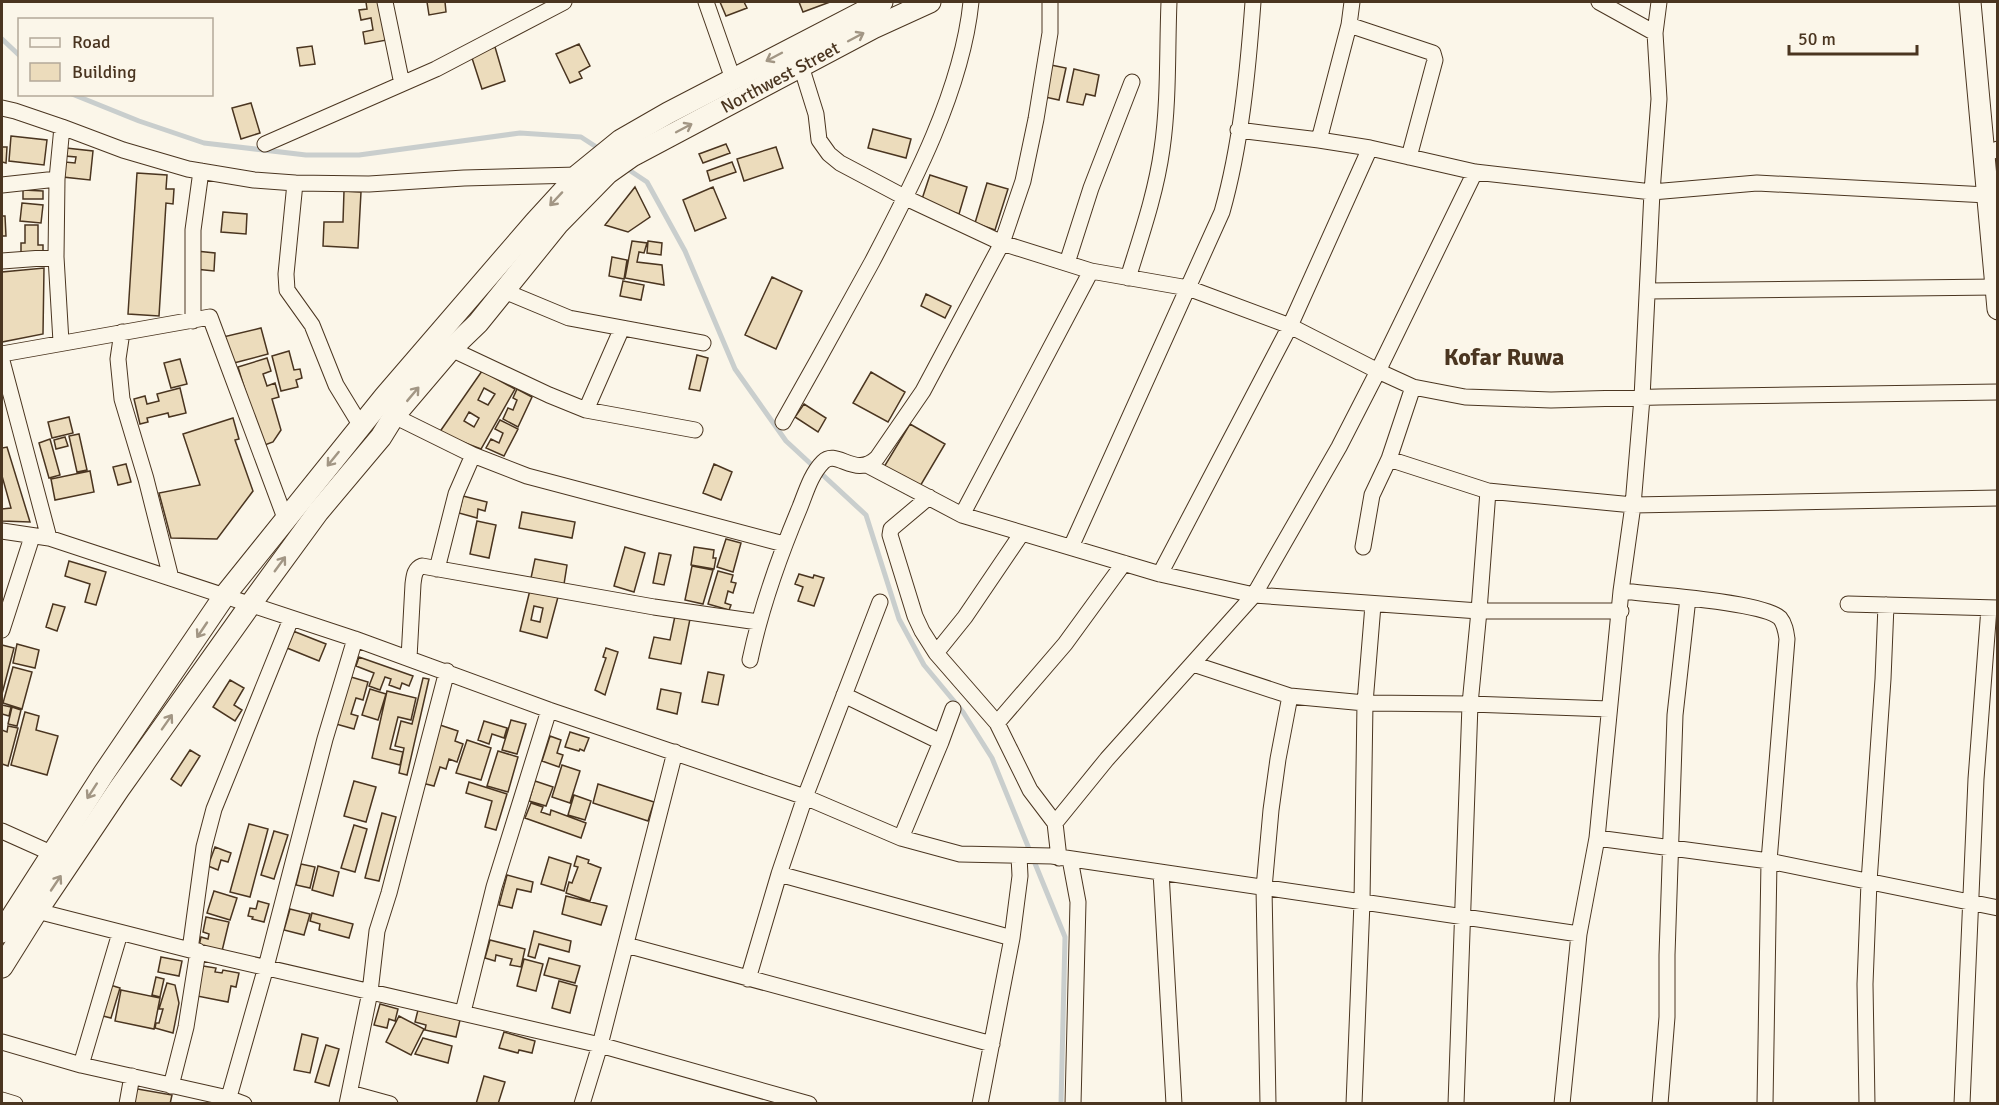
<svg xmlns="http://www.w3.org/2000/svg" width="1999" height="1105" font-family="Signika,sans-serif">
<rect width="100%" height="100%" fill="#fbf6e9"/>
<g fill="none" stroke-linecap="round" stroke-linejoin="round">
<!-- stream -->
<path stroke="#c9cecd" stroke-width="5" d="M 2,39 L 20,56
M 72,94 L 139,121 L 204,143 L 306,155 L 359,155 L 520,133 L 581,137 L 601,150
M 626,168 L 647,182 L 685,251 L 735,369 L 786,441 L 866,515 L 899,619 L 924,665 L 963,712 L 992,758 L 1065,937 L 1061,1104"/>
</g>
<!-- building -->
<path fill="#ecdcbc" stroke="#4a3520" stroke-width="1.5" fill-rule="evenodd" d="M 366,2 L 380,2 L 387,40 L 365,44 L 363,32 L 373,30 L 371,18 L 361,20 L 359,10 L 367,9 Z
M 427,2 L 445,2 L 446,12 L 429,15 Z
M 720,2 L 744,2 L 747,8 L 726,16 Z
M 799,2 L 830,2 L 803,12 Z
M 579,44 L 590,66 L 579,72 L 582,78 L 570,83 L 556,54 Z
M 312,46 L 315,64 L 300,66 L 297,48 Z
M 495,47 L 505,81 L 482,89 L 471,55 Z
M 1051,65 L 1066,68 L 1059,100 L 1045,97 Z
M 1074,69 L 1099,75 L 1095,96 L 1086,94 L 1083,105 L 1067,102 Z
M 251,103 L 260,133 L 241,139 L 232,108 Z
M 873,129 L 911,139 L 906,158 L 868,148 Z
M 11,136 L 47,140 L 44,165 L 9,161 Z
M 726,144 L 730,153 L 703,163 L 699,154 Z
M 2,147 L 7,147 L 6,163 L 2,162 Z
M 776,147 L 783,168 L 744,181 L 737,159 Z
M 66,148 L 93,151 L 90,180 L 63,177 L 65,162 L 75,163 L 76,157 L 65,156 Z
M 732,162 L 736,172 L 710,181 L 707,171 Z
M 137,173 L 167,175 L 166,189 L 174,189 L 173,204 L 166,203 L 159,316 L 128,314 Z
M 930,175 L 967,187 L 959,214 L 921,202 Z
M 987,183 L 1008,189 L 995,230 L 975,223 Z
M 635,187 L 650,217 L 628,232 L 605,225 Z
M 713,187 L 726,218 L 695,231 L 683,200 Z
M 23,190 L 43,191 L 43,199 L 23,199 Z
M 344,191 L 361,192 L 358,248 L 323,246 L 324,222 L 343,222 Z
M 22,203 L 43,205 L 41,223 L 20,221 Z
M 223,212 L 247,214 L 246,234 L 221,232 Z
M 2,216 L 5,216 L 6,236 L 2,236 Z
M 25,225 L 38,225 L 38,245 L 43,245 L 43,255 L 21,254 L 21,243 L 25,243 Z
M 632,241 L 647,243 L 644,253 L 639,252 L 637,262 L 662,265 L 664,285 L 625,278 Z
M 648,241 L 662,243 L 661,255 L 647,253 Z
M 196,251 L 215,253 L 214,271 L 195,269 Z
M 612,257 L 627,260 L 624,279 L 609,276 Z
M 44,268 L 43,334 L 2,342 L 2,272 Z
M 772,277 L 802,291 L 776,349 L 745,335 Z
M 623,281 L 644,285 L 641,300 L 620,296 Z
M 926,294 L 951,306 L 945,318 L 921,306 Z
M 261,328 L 268,354 L 230,364 L 223,337 Z
M 289,351 L 294,370 L 300,369 L 302,378 L 296,380 L 298,387 L 281,391 L 272,356 Z
M 697,355 L 708,358 L 700,391 L 689,389 Z
M 267,358 L 271,371 L 263,374 L 267,386 L 275,383 L 279,397 L 272,399 L 281,430 L 273,442 L 262,446 L 238,367 Z
M 180,359 L 187,384 L 171,388 L 164,363 Z
M 482,371 L 515,389 L 481,449 L 439,433 ZM 484,388 L 495,394 L 488,405 L 478,400 ZM 469,412 L 479,418 L 474,427 L 464,421 Z
M 871,372 L 905,392 L 888,422 L 853,403 Z
M 180,388 L 186,413 L 169,417 L 168,413 L 147,418 L 148,422 L 140,424 L 134,399 L 145,396 L 147,404 L 159,401 L 157,394 Z
M 517,389 L 532,397 L 518,427 L 503,419 L 508,408 L 513,410 L 517,400 L 513,398 Z
M 804,404 L 826,418 L 818,432 L 795,417 Z
M 69,417 L 73,433 L 52,438 L 48,422 Z
M 233,418 L 239,439 L 235,440 L 253,491 L 217,539 L 171,538 L 159,493 L 200,485 L 183,434 Z
M 500,420 L 518,429 L 504,456 L 486,448 L 491,439 L 499,443 L 503,433 L 495,429 Z
M 910,424 L 945,444 L 919,488 L 884,467 Z
M 79,434 L 87,470 L 77,472 L 69,436 Z
M 65,437 L 68,446 L 56,449 L 54,440 Z
M 50,439 L 60,475 L 49,478 L 39,443 Z
M 7,447 L 30,522 L 2,521 L 2,507 L 2,509 L 11,508 L 2,476 L 2,448 Z
M 126,464 L 131,482 L 118,485 L 113,467 Z
M 714,464 L 732,472 L 721,500 L 703,493 Z
M 90,471 L 94,492 L 55,500 L 51,479 Z
M 463,496 L 487,502 L 485,511 L 478,509 L 477,518 L 459,513 Z
M 522,512 L 575,522 L 572,538 L 519,528 Z
M 477,521 L 496,525 L 489,558 L 470,554 Z
M 726,539 L 741,543 L 733,572 L 717,567 Z
M 625,547 L 645,553 L 634,592 L 614,586 Z
M 694,547 L 714,550 L 713,558 L 716,558 L 714,569 L 691,565 Z
M 659,553 L 671,555 L 664,585 L 653,583 Z
M 535,559 L 567,565 L 564,584 L 531,578 Z
M 69,561 L 106,572 L 96,605 L 85,602 L 90,584 L 65,576 Z
M 692,566 L 713,570 L 703,604 L 685,600 Z
M 718,571 L 733,575 L 731,582 L 736,583 L 733,593 L 728,591 L 725,603 L 731,605 L 729,610 L 708,604 Z
M 799,574 L 813,578 L 814,575 L 824,578 L 814,606 L 798,601 L 803,587 L 795,584 Z
M 530,590 L 558,597 L 547,638 L 520,631 ZM 534,606 L 543,608 L 540,622 L 531,620 Z
M 53,604 L 65,607 L 57,631 L 46,627 Z
M 675,616 L 690,619 L 681,664 L 649,658 L 654,637 L 670,640 Z
M 293,631 L 326,644 L 319,661 L 287,648 Z
M 17,644 L 39,650 L 35,668 L 13,663 Z
M 2,645 L 14,648 L 2,694 Z
M 606,648 L 618,652 L 605,695 L 595,690 L 606,658 L 603,657 Z
M 359,657 L 413,676 L 409,686 L 402,683 L 400,689 L 389,685 L 391,679 L 385,677 L 380,690 L 369,686 L 374,673 L 356,666 Z
M 13,667 L 32,672 L 22,709 L 3,703 Z
M 708,672 L 724,675 L 718,705 L 702,702 Z
M 351,677 L 368,682 L 363,700 L 356,698 L 351,714 L 358,716 L 354,729 L 336,724 Z
M 423,678 L 429,679 L 407,775 L 399,773 L 404,748 L 395,746 L 401,721 L 412,724 Z
M 230,680 L 244,688 L 234,705 L 242,710 L 235,721 L 213,707 Z
M 370,689 L 386,694 L 378,720 L 362,715 Z
M 661,689 L 681,693 L 677,714 L 657,709 Z
M 387,691 L 416,698 L 411,720 L 398,717 L 390,749 L 403,752 L 400,765 L 372,758 Z
M 2,705 L 11,707 L 9,716 L 2,714 Z
M 12,707 L 21,710 L 17,726 L 8,724 Z
M 25,712 L 39,716 L 36,730 L 58,736 L 47,775 L 11,765 Z
M 511,720 L 526,724 L 517,754 L 502,750 Z
M 484,721 L 507,728 L 504,738 L 492,734 L 489,744 L 478,740 Z
M 440,725 L 458,731 L 455,741 L 463,744 L 457,762 L 449,759 L 446,769 L 440,767 L 434,786 L 422,783 Z
M 8,726 L 18,728 L 8,766 L 2,764 L 2,730 L 7,732 Z
M 570,732 L 589,738 L 584,751 L 580,749 L 579,751 L 565,747 Z
M 550,736 L 561,740 L 557,753 L 563,755 L 559,767 L 542,761 Z
M 467,740 L 491,748 L 481,780 L 456,773 Z
M 190,750 L 200,756 L 181,786 L 171,779 Z
M 498,751 L 518,757 L 508,792 L 487,786 Z
M 562,765 L 580,771 L 570,803 L 552,797 Z
M 354,781 L 376,787 L 366,822 L 344,816 Z
M 535,781 L 553,787 L 546,806 L 529,801 Z
M 469,782 L 507,794 L 496,830 L 485,827 L 492,801 L 466,793 Z
M 598,784 L 654,802 L 648,821 L 593,803 Z
M 574,795 L 591,801 L 585,820 L 568,815 Z
M 531,803 L 543,807 L 541,812 L 550,815 L 551,810 L 586,823 L 581,838 L 525,818 Z
M 382,813 L 396,817 L 379,881 L 365,878 Z
M 249,824 L 268,829 L 250,897 L 230,892 Z
M 354,825 L 367,829 L 355,872 L 341,868 Z
M 274,831 L 288,835 L 274,879 L 261,875 Z
M 215,847 L 231,853 L 228,862 L 221,860 L 218,870 L 208,866 Z
M 577,856 L 589,860 L 588,863 L 601,868 L 590,901 L 566,893 L 569,882 L 572,883 L 578,867 L 574,866 Z
M 549,857 L 571,864 L 564,891 L 541,884 Z
M 301,864 L 315,867 L 310,888 L 296,885 Z
M 318,866 L 339,872 L 333,896 L 312,890 Z
M 507,875 L 533,882 L 531,892 L 517,889 L 512,908 L 499,905 Z
M 214,891 L 237,898 L 230,920 L 207,913 Z
M 566,896 L 607,906 L 601,925 L 562,914 Z
M 258,901 L 269,904 L 264,922 L 252,919 L 253,917 L 248,916 L 250,908 L 256,909 Z
M 290,909 L 310,914 L 304,935 L 284,930 Z
M 312,913 L 353,924 L 349,938 L 319,930 L 320,924 L 310,921 Z
M 206,917 L 229,922 L 222,951 L 199,946 L 201,937 L 208,939 L 209,934 L 203,932 Z
M 534,931 L 571,941 L 569,952 L 539,944 L 535,958 L 528,956 Z
M 490,940 L 525,949 L 521,967 L 510,965 L 512,959 L 496,955 L 495,961 L 485,958 Z
M 161,957 L 182,961 L 179,976 L 158,972 Z
M 549,958 L 580,966 L 575,983 L 544,975 Z
M 524,959 L 543,964 L 536,991 L 517,986 Z
M 203,966 L 216,968 L 215,972 L 222,973 L 223,970 L 239,973 L 236,987 L 231,986 L 228,1002 L 197,996 Z
M 156,977 L 164,979 L 160,997 L 152,995 Z
M 559,981 L 577,986 L 570,1013 L 552,1008 Z
M 167,983 L 175,985 L 179,1003 L 173,1033 L 155,1028 L 156,1023 L 159,1023 L 163,1009 L 159,1009 Z
M 107,984 L 120,988 L 111,1018 L 99,1015 Z
M 121,990 L 160,998 L 154,1029 L 115,1021 Z
M 380,1004 L 398,1009 L 395,1021 L 389,1019 L 387,1028 L 374,1025 Z
M 418,1010 L 460,1020 L 456,1037 L 425,1030 L 426,1025 L 415,1022 Z
M 399,1016 L 424,1029 L 411,1055 L 386,1042 Z
M 504,1032 L 535,1041 L 532,1053 L 519,1050 L 518,1053 L 499,1048 Z
M 302,1034 L 318,1038 L 310,1073 L 294,1070 Z
M 423,1038 L 452,1046 L 448,1063 L 415,1054 Z
M 326,1045 L 339,1049 L 329,1086 L 315,1082 Z
M 484,1076 L 505,1082 L 498,1104 L 476,1104 Z
M 132,1088 L 172,1095 L 170,1104 L 129,1104 Z"/>
<g fill="none" stroke-linecap="round" stroke-linejoin="round">
<!-- street casing -->
<g stroke="#4a3520" stroke-width="17">
<path id="street" d="M 385,2 L 402,84
M 706,2 L 733,79
M 1352,2 L 1349,25 L 1319,140 L 1370,148 L 1475,172 L 1652,192 L 1757,183 L 1987,195
M 1599,2 L 1655,33
M 1349,25 L 1433,53 L 1435,60 L 1409,157
M 801,66 L 816,114 L 819,140 L 829,154 L 840,163 L 906,198 L 1002,243 L 1091,271 L 1188,288 L 1290,326 L 1378,371 L 1413,387 L 1465,397 L 1551,400 L 1659,397 L 1998,392
M 2,108 L 15,111 L 62,127 L 123,150 L 188,169 L 254,180 L 295,183 L 369,184 L 464,178 L 578,175
M 1238,130 L 1319,140
M 265,144 L 436,69 L 564,2
M 1983,155 L 1998,149
M 295,183 L 286,274 L 287,290 L 312,325 L 336,385 L 361,426
M 2,185 L 57,179
M 2,261 L 56,257
M 1067,263 L 1091,188 L 1132,82
M 1128,278 C 1141,236 1156,193 1162,149 C 1169,101 1167,50 1169,2
M 504,291 L 569,318 L 703,343
M 1648,291 L 1996,287
M 193,321 L 193,230 L 201,171
M 122,332 L 118,359 L 122,399 L 146,479 L 171,578
M 61,342 L 56,257 L 57,179 L 62,127
M 451,349 L 549,395 L 586,410 L 695,430
M 2,354 L 210,317 L 285,518
M 2,361 L 49,538
M 586,410 L 622,328
M 394,416 L 473,455 L 527,476 L 784,544
M 783,422 C 813,369 843,315 872,262 C 913,184 962,90 971,2
M 1389,459 L 1413,387
M 869,466 L 962,515 L 1160,574 L 1254,595 L 1479,611 L 1621,611
M 929,497 L 891,529 L 890,535 L 915,616 L 922,631 L 936,653 L 997,723 L 1030,790 L 1055,823
M 962,515 L 1091,271
M 2,531 L 49,538 L 355,639 L 549,710 L 805,797 L 901,838 L 960,854 L 1052,856 L 1579,934
M 1071,547 L 1222,212 C 1241,145 1248,70 1253,2
M 1363,547 L 1372,495 L 1389,459 L 1488,491 L 1633,505 L 1998,498
M 437,569 L 456,494 L 473,455
M 1160,574 L 1290,326 L 1370,148
M 1621,591 C 1649,594 1764,602 1780,618 C 1785,624 1786,632 1787,639 L 1769,861 L 1765,1104
M 1848,604 L 1998,608
M 2,630 L 32,537
M 936,653 L 965,617 L 1022,533
M 409,658 L 413,584 C 414,577 414,569 422,566 L 654,607 L 758,622
M 750,660 C 761,607 779,557 800,507 C 806,492 811,474 823,462 C 837,448 855,479 877,458 L 923,391 L 1002,243 L 1023,181 L 1036,119 L 1050,33 L 1050,2
M 1193,664 L 1290,696 L 1365,703 L 1470,704 L 1609,709
M 844,695 L 941,742
M 997,723 L 1065,644 L 1124,563
M 2,831 L 51,853
M 901,838 L 941,742 L 953,709
M 1597,838 L 1769,861 L 1998,908
M 1059,858 L 1055,823 L 1107,759 L 1254,595 L 1339,447 L 1378,371 L 1475,172
M 1070,859 L 1078,902 L 1073,1104
M 1161,872 L 1174,1104
M 779,874 L 1012,938
M 37,911 L 190,950 L 600,1045 L 809,1104
M 626,945 L 992,1044
M 190,950 L 204,847 L 214,809 L 291,619
M 748,979 L 779,874 L 805,797 L 880,602
M 463,1012 L 494,887 L 549,710
M 2,1042 L 81,1065 L 228,1098 L 244,1104
M 81,1065 L 120,933
M 171,1086 L 186,1027 L 198,951
M 350,1093 L 390,1104
M 2,1100 L 15,1104
M 127,1104 L 132,1076
M 227,1104 L 266,967 L 325,739 L 355,639
M 347,1104 L 370,992 L 377,931 L 389,893 L 447,671
M 582,1104 L 600,1045 L 675,752
M 980,1104 L 1012,938 L 1020,876 L 1019,856
M 1268,1104 L 1264,888 L 1271,810 L 1278,759 L 1290,696
M 1354,1104 L 1362,902 L 1365,703 L 1373,605
M 1456,1104 L 1470,704 L 1479,611 L 1488,491
M 1562,1104 L 1579,934 L 1597,838 L 1621,591 L 1633,505 L 1642,398 L 1652,192 L 1659,99 L 1655,33 L 1659,2
M 1660,1104 L 1667,1017 L 1667,955 L 1675,715 L 1688,598
M 1867,1104 L 1865,984 L 1869,882 L 1883,679 L 1886,605
M 1962,1104 L 1976,779 L 1989,608"/>
</g>
<!-- secondary casing -->
<g stroke="#4a3520" stroke-width="23">
<g id="secondary">
<path d="M 1970,2 L 1998,309"/>
<path d="M 2,932 L 104,773 L 225,595 L 385,396 L 535,222 L 578,175 L 621,140 L 668,113 L 882,2"/>
<path id="s1" d="M 2,967 L 37,911 L 119,789 L 250,605 L 318,512 L 381,437 L 394,416 L 451,349 L 478,323 L 558,224 L 608,173 L 632,156 L 873,28 L 930,2"/>
</g>
</g>
<!-- street -->
<use href="#street" stroke="#fbf6e9" stroke-width="15"/>
<!-- secondary -->
<use href="#secondary" stroke="#fbf6e9" stroke-width="21"/>
</g>
<!-- one-way arrows -->
<defs><path id="oneway-shaft" d="M-6 0H5M1.5-3L5.5 0L1.5 3" fill="none" stroke-width="1.6" stroke-linecap="round" stroke-linejoin="round" transform="scale(1.5)"/></defs>
<g stroke="#a29684">
<use href="#oneway-shaft" transform="translate(856 37) rotate(-28)"/>
<use href="#oneway-shaft" transform="translate(774 57) rotate(152)"/>
<use href="#oneway-shaft" transform="translate(684 128) rotate(-28)"/>
<use href="#oneway-shaft" transform="translate(556 199) rotate(133)"/>
<use href="#oneway-shaft" transform="translate(413 394) rotate(-50)"/>
<use href="#oneway-shaft" transform="translate(333 459) rotate(129)"/>
<use href="#oneway-shaft" transform="translate(280 564) rotate(-54)"/>
<use href="#oneway-shaft" transform="translate(202 630) rotate(124)"/>
<use href="#oneway-shaft" transform="translate(167 722) rotate(-55)"/>
<use href="#oneway-shaft" transform="translate(92 791) rotate(123)"/>
<use href="#oneway-shaft" transform="translate(56 883) rotate(-56)"/>
</g>
<g text-anchor="middle" dominant-baseline="central" stroke-width="4.5" stroke-linejoin="round" paint-order="stroke">
<!-- street labels -->
<g font-size="18" fill="#4a3520" stroke="#fbf6e9">
<text stroke="none"><textPath href="#s1" startOffset="1198">Northwest Street</textPath></text>
</g>
<!-- district labels -->
<g font-size="24" font-weight="bold" fill="#4a3520" stroke="#fbf6e9">
<text x="1504" y="357">Kofar Ruwa</text>
</g>
</g>
<!-- border -->
<rect width="1999" height="1105" fill="none" stroke="#4a3520" stroke-width="6"/>
<!-- legend -->
<rect x="18" y="18" width="195" height="78" fill="#fbf6e9" stroke="#b4a999" stroke-width="1.5"/>
<rect x="30" y="38" width="30" height="9" fill="#fbf6e9" stroke="#b4a999" stroke-width="1.5"/>
<text x="72" y="48" font-size="18" fill="#4a3520">Road</text>
<rect x="30" y="63" width="30" height="18" fill="#ecdcbc" stroke="#b4a999" stroke-width="1.5"/>
<text x="72" y="78" font-size="18" fill="#4a3520">Building</text>
<!-- scale -->
<path d="M1789 45v9h128v-9" fill="none" stroke="#4a3520" stroke-width="3"/>
<text x="1798" y="45" font-size="18" fill="#4a3520" stroke="#fbf6e9" stroke-width="4.5" paint-order="stroke">50 m</text>
</svg>
